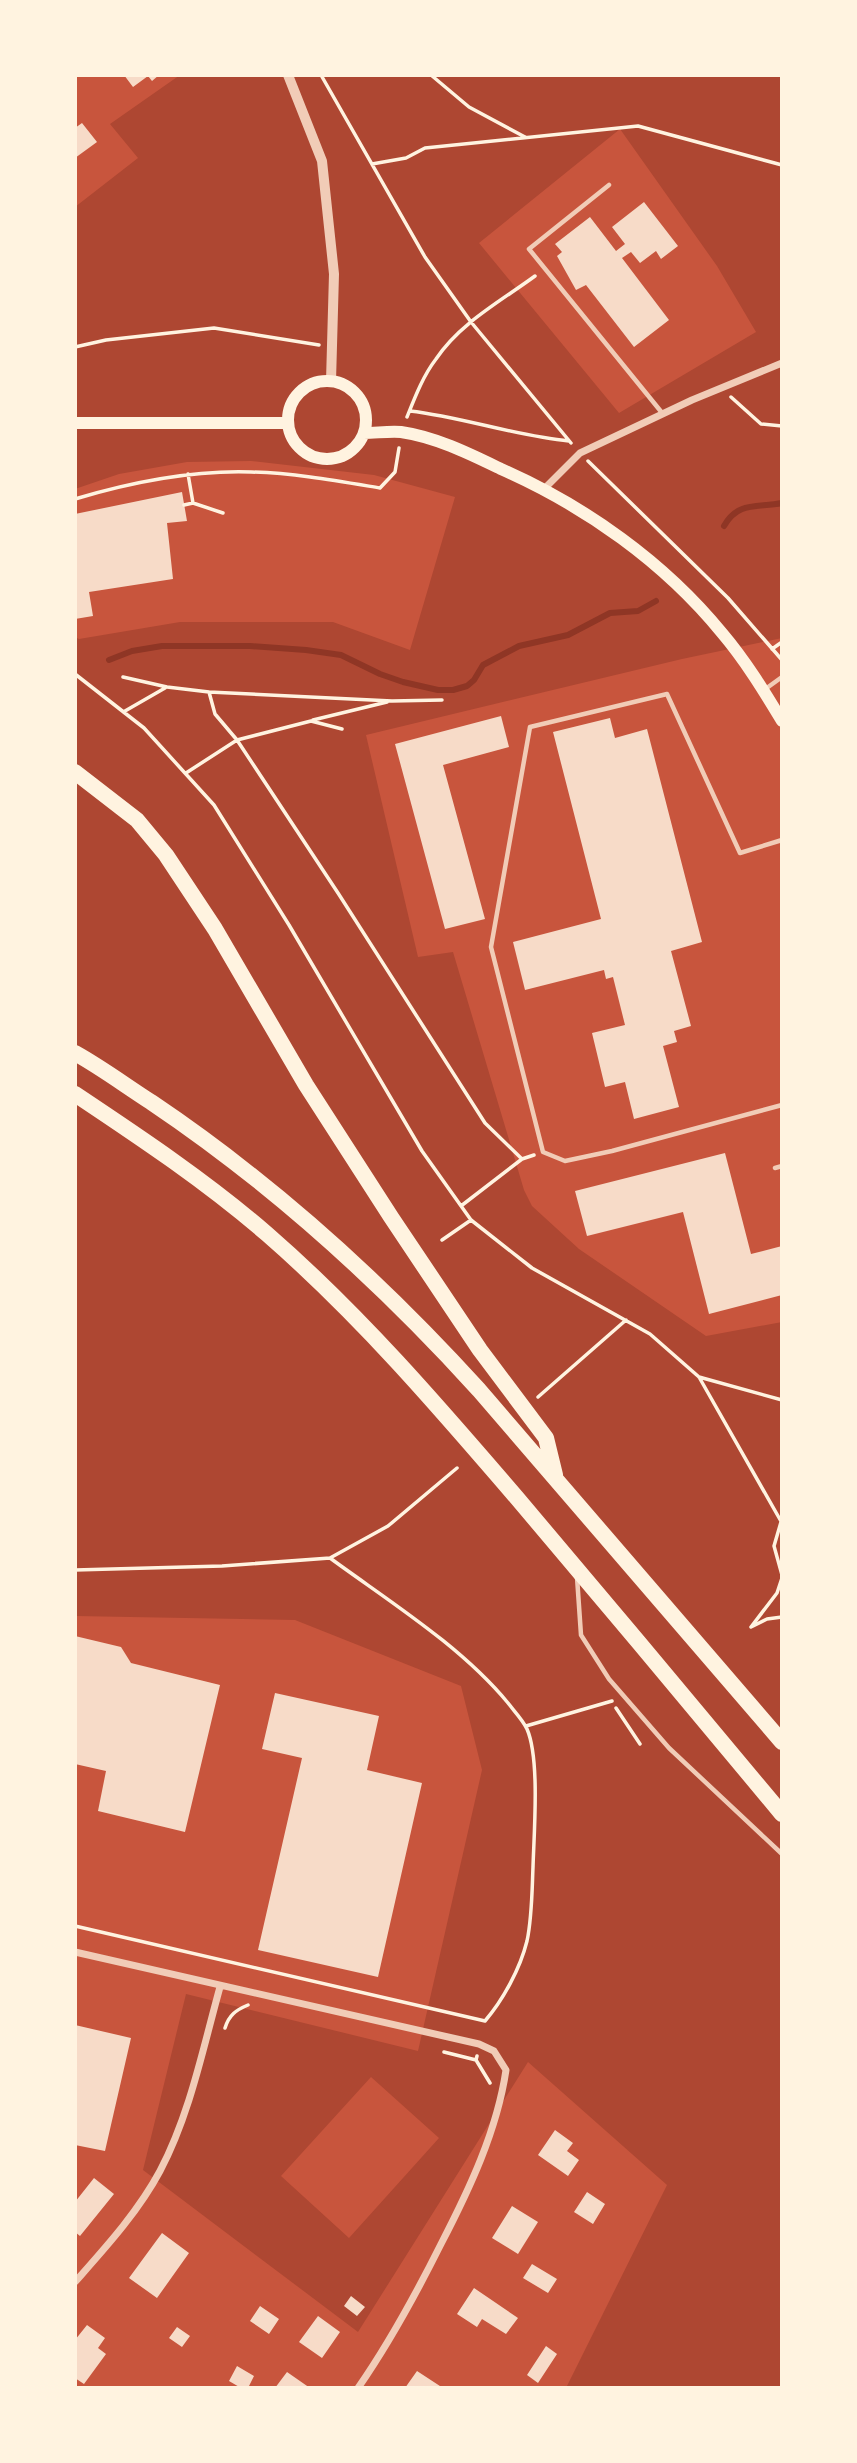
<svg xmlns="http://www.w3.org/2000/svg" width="857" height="2463" font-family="Overpass,sans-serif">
<rect width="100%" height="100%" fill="#c8553d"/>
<!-- green -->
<path fill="#ae4732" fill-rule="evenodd" d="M 180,75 L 782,75 L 782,638 L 682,659 L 366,735 L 418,957 L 453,952 L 524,1190 L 532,1206 L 579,1249 L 706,1336 L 782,1322 L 782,2388 L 566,2388 L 667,2185 L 528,2062 L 358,2332 L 143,2170 L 186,1994 L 418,2051 L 482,1770 L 461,1686 L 295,1620 L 75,1616 L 75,637 L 79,639 L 180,622 L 333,622 L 410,650 L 455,497 L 374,475 L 251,461 L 187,462 L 119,474 L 75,489 L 75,207 L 138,158 L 110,124 ZM 620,129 L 717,266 L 756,332 L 619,413 L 479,243 ZM 371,2077 L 439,2138 L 349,2238 L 281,2176 Z"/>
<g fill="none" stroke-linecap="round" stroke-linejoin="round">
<!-- stream -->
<path stroke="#8f3625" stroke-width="6" d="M 724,526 C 738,501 757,508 782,503
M 109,660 L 132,651 L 162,646 L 250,646 L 306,650 L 341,655 L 380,674 L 403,682 L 438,690 L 453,690 L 467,686 L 474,680 L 483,665 L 519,646 L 568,635 L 610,613 L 638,611 L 656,601"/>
</g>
<!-- building -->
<path fill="#f7dbc8" d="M 124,75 L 159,75 L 152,81 L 148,76 L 133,87 Z
M 82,123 L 97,142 L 75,158 L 75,128 Z
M 644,202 L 678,246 L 661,259 L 656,251 L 640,263 L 631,252 L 622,258 L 669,320 L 634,347 L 586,285 L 576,290 L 557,256 L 562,252 L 555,244 L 590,217 L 616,251 L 625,244 L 612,227 Z
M 182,492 L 187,521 L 167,523 L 173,579 L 89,592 L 93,616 L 75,619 L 75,514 Z
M 501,716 L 509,747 L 443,765 L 485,919 L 445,929 L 395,744 Z
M 610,718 L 615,738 L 647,729 L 702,942 L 671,951 L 691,1026 L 674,1031 L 677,1042 L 663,1046 L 679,1107 L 634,1119 L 625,1082 L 605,1087 L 592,1033 L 625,1025 L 613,977 L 606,979 L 604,970 L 525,990 L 513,942 L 601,919 L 553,732 Z
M 725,1153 L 751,1254 L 782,1246 L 782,1295 L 709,1314 L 683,1212 L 587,1236 L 575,1191 Z
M 75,1636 L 121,1647 L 131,1663 L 220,1685 L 185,1832 L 98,1811 L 106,1771 L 75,1764 Z
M 275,1693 L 379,1716 L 367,1770 L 422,1783 L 378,1977 L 258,1950 L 302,1758 L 262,1749 Z
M 75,2025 L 131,2038 L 105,2151 L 75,2145 Z
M 555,2130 L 573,2143 L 567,2151 L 579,2160 L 568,2176 L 538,2155 Z
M 94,2178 L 114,2194 L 80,2236 L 75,2232 L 75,2202 Z
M 587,2192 L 605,2204 L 593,2224 L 574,2212 Z
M 512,2206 L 538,2222 L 518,2254 L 492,2238 Z
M 162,2233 L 189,2253 L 157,2298 L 129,2278 Z
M 532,2264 L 557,2279 L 548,2293 L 523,2278 Z
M 474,2288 L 518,2318 L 506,2334 L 482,2319 L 477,2327 L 457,2314 Z
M 351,2296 L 365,2307 L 357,2316 L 344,2306 Z
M 260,2306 L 279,2319 L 269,2334 L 250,2321 Z
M 318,2316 L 340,2332 L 322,2358 L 299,2342 Z
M 87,2325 L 105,2338 L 98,2348 L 106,2354 L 84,2384 L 75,2378 L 75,2340 Z
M 177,2327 L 190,2336 L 182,2347 L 169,2338 Z
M 546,2346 L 557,2354 L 538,2383 L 527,2375 Z
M 237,2366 L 254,2376 L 248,2388 L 241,2388 L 229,2381 Z
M 417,2371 L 443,2388 L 405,2388 Z
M 287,2372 L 310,2388 L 275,2388 Z"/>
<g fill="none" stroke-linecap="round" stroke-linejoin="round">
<!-- path -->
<path stroke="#fff3e0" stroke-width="3.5" d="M 321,75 L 425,257 L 471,322 L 571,443
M 431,75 L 469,107 L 525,137
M 372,164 L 406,158 L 425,148 L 638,126 L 782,165
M 75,347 L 106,340 L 214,328 L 319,345
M 731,397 L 761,424 L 782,426
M 410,411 C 463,417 515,436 569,441
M 407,417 C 415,397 423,376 436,359 C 460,323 501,301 535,276
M 588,461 L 728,598 L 782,660
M 75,499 C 132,482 191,470 251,472 C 294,473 338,481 380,488 L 395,472 L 399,448
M 193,503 L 223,513
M 184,505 L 193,503 L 188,474
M 772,649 L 782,642
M 75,674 L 144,728 L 214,805 L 289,925 L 422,1151 L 471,1220 L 532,1268 L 650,1334 L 699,1377 L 782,1523
M 123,677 L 167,687 L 209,692 L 215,714 L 237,740 L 338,893 L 485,1123 L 522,1159
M 209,692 L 392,701 L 442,700
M 125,711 L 165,688
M 313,720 L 387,702
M 186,773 L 237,740 L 311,721 L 342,729
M 461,1206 L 522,1159 L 534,1155
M 442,1240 L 471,1220
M 699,1377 L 782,1400
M 538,1397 L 626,1320
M 781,1522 L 774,1546 L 782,1575
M 75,1570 L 222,1566 L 330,1558 L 388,1526 L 457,1468
M 782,1578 L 777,1593 L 751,1627 L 767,1619 L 782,1617
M 616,1708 L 640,1744
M 526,1726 L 612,1701
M 75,1926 L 485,2021 C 503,2000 520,1969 527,1941 C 532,1918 532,1891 533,1867 C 534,1832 540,1759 527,1729 C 523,1720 514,1711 508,1703 C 461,1646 390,1602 330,1558
M 225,2028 C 229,2015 236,2010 248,2005
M 444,2052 L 476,2060
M 477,2056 L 476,2060 L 490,2083"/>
<!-- service -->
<path stroke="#f1ccb7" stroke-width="4.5" d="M 609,185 L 529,249 L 663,414
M 764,690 L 782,677
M 782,840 L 740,853 L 667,694 L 530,727 L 491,947 L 543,1152 L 565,1161 L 612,1151 L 782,1105
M 775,1168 L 782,1166
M 577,1577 L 581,1635 L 609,1679 L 669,1748 L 782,1854"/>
<!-- minor -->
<path stroke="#f1ccb7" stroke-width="7" d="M 545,488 L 580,453 L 692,400 L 782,363
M 75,1952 L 479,2044 L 494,2051 L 506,2070 C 497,2131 469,2190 441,2244 C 416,2294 390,2342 358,2388
M 75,2282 C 106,2247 138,2212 160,2171 C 190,2114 203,2048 220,1987"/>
<!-- tertiary -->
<path stroke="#f1ccb7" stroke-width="10" d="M 288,75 L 322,161 L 334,274 L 331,381"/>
<!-- secondary -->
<path stroke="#fff3e0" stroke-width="12" d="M288 420a39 39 0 1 1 78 0a39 39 0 1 1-78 0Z
M 75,423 L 287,423
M 364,433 C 376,433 389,431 401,432 C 436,437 470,454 501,469 C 585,506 664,562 722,633 C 745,660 764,691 782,721"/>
<!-- motorway -->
<path stroke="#fff3e0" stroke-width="16" d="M 75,772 L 137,820 L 166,855 L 215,929 L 306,1085 L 391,1217 L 480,1350 L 546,1438 L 555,1475
M 75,1053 C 102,1068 126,1086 151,1102 C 273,1184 381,1282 479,1390 L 782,1742
M 75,1094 C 141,1138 207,1182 267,1234 C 359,1314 438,1406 517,1498 C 606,1603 694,1708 782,1814"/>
</g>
<!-- border -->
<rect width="857" height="2463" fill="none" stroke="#fff3e0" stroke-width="154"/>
</svg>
